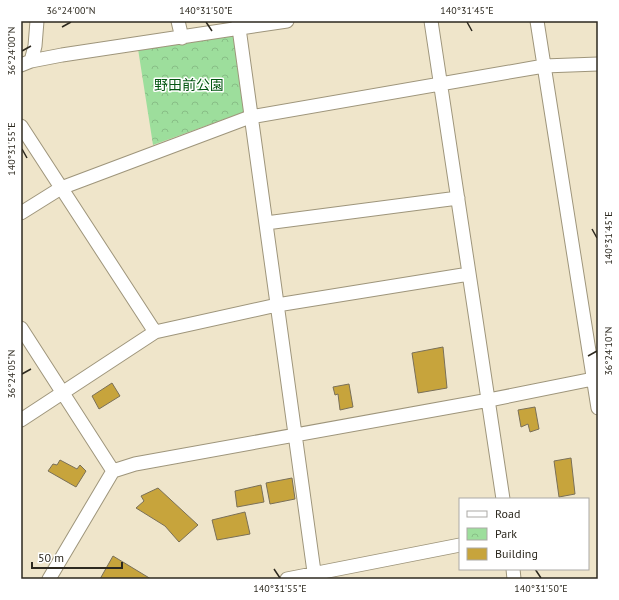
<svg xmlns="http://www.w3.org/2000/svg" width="619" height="600" font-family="'PT Sans','Noto Sans JP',sans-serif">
<defs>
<pattern id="park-crowns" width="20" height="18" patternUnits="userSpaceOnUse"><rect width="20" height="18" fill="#9dde9c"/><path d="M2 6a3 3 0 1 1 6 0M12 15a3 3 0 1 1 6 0" fill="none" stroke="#88be86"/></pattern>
</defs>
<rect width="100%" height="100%" fill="#efe5ca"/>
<!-- park -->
<path fill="url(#park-crowns)" d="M 235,35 L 244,112 L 153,145 L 138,49 Z"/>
<!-- building -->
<path fill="#c7a43c" stroke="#7a7058" d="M 443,347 L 447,388 L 418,393 L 412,353 Z
M 112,383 L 120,396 L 99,409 L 92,396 Z
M 349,384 L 353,407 L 340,410 L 338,394 L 335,395 L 333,387 Z
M 535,407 L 539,429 L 530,432 L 528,424 L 521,427 L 518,410 Z
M 571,458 L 575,494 L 559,497 L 554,461 Z
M 60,460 L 77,469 L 80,465 L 86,471 L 76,487 L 48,471 L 53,464 L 57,465 Z
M 292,478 L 295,499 L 270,504 L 266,483 Z
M 261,485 L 264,502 L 237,507 L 235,491 Z
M 158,488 L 198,525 L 179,542 L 165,526 L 136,508 L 144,501 L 141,496 Z
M 245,512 L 250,534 L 217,540 L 212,520 Z
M 113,556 L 151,579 L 100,579 Z"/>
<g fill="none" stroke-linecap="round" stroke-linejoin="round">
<!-- minor casing -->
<g stroke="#9e957b" stroke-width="15">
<path id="minor" d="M 178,21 L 182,38
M 238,21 L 315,579
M 431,21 L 503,499
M 537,21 L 598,408
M 31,61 L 35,46 L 37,21
M 21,65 L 31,61 L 62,55 L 287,21
M 21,126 L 155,332
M 21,213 L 61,188 L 250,117 L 544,66 L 598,64
M 266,223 L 458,198
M 21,328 L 113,471
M 21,420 L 155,332 L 277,305 L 469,274
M 513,569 L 514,579
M 49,579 L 113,471 L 135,464 L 489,400 L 598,378
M 287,579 L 460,545"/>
</g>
<!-- minor -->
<use href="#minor" stroke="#fff" stroke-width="13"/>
</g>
<!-- ticks -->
<path fill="none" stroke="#2d291f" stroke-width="1.5" d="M 206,22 L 212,31M 467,22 L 472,31M 62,27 L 71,22M 22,51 L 31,46M 22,149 L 27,158M 592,229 L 597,238M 588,356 L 597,351M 22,374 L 31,369M 274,569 L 280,578M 535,569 L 541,578"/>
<g text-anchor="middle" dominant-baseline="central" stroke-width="3" stroke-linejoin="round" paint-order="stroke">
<!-- park labels -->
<g font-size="14" fill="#035610" stroke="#fff">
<text x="189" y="85">野田前公園</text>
</g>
</g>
<!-- border -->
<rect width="619" height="600" fill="none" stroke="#ffffff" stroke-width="44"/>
<!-- legend -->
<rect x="459" y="498" width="130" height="72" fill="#ffffff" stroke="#aba9a5"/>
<rect x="467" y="511" width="20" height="6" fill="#ffffff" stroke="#aba9a5"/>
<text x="495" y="518" font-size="12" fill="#2d291f">Road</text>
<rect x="467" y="528" width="20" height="12" fill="url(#park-crowns)" stroke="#aba9a5"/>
<text x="495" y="538" font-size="12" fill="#2d291f">Park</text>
<rect x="467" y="548" width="20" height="12" fill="#c7a43c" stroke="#aba9a5"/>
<text x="495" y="558" font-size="12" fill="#2d291f">Building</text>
<!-- scale -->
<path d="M32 562v6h90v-6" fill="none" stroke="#2d291f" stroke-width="2"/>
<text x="38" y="562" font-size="12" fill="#2d291f" stroke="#ffffff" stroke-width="3" paint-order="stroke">50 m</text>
<rect x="22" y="22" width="575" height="556" fill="none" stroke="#2d291f" stroke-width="1.5"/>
<g font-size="10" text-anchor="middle" fill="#2d291f">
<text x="71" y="14">36°24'00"N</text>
<text x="206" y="14">140°31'50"E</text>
<text x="467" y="14">140°31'45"E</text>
<text transform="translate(11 51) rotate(-90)" y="4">36°24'00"N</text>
<text transform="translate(11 149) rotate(-90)" y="4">140°31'55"E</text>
<text transform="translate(608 238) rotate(-90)" y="4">140°31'45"E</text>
<text transform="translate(608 351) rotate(-90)" y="4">36°24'10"N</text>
<text transform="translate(11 374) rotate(-90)" y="4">36°24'05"N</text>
<text x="280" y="592">140°31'55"E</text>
<text x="541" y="592">140°31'50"E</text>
</g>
</svg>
